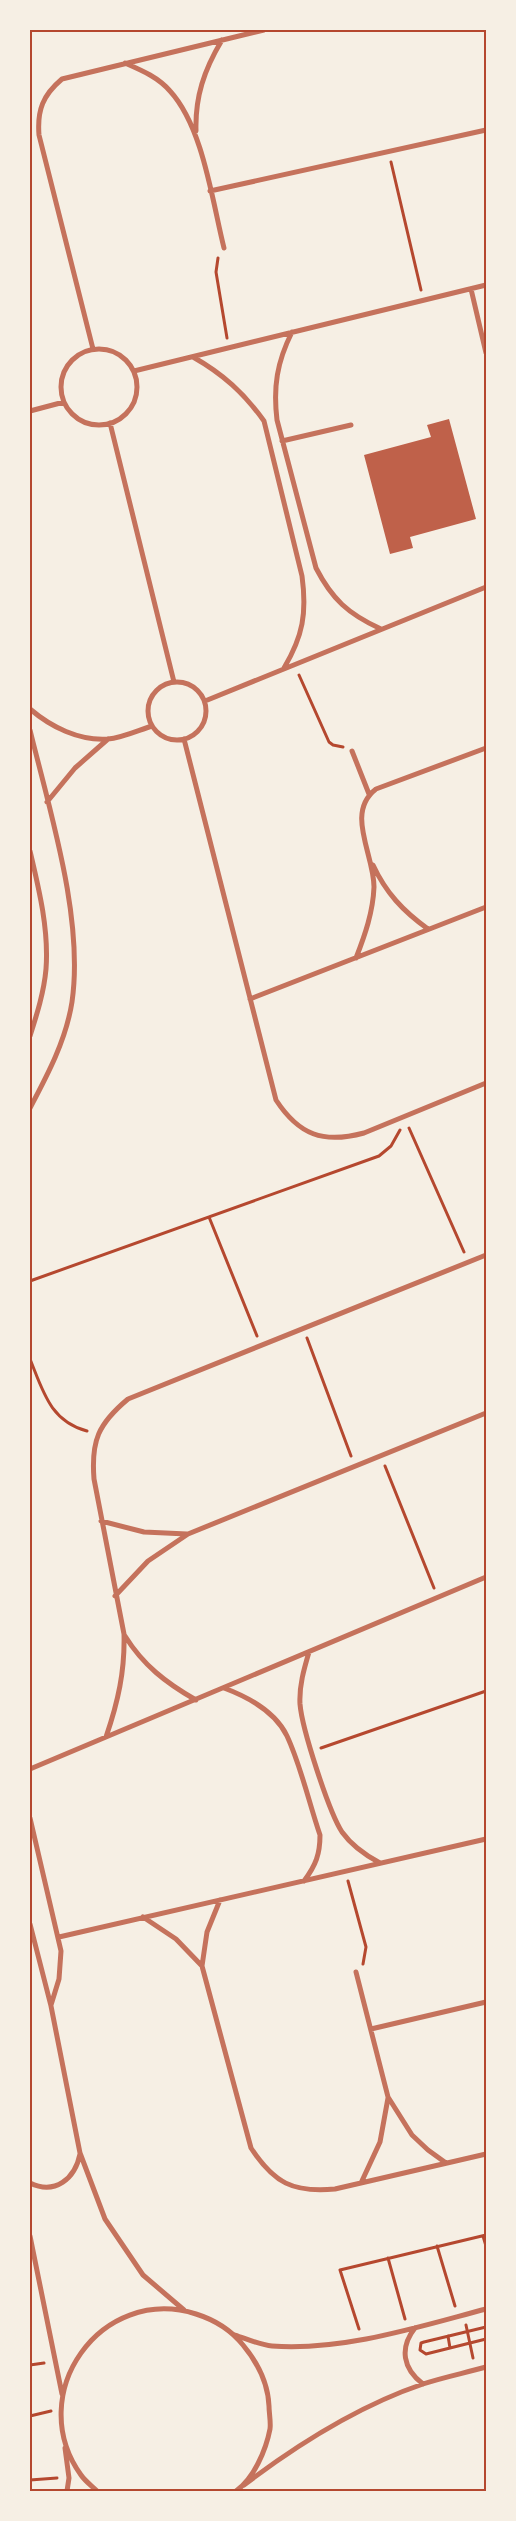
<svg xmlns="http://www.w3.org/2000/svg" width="516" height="2521" font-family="'Roboto Condensed',sans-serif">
<rect width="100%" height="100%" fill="#f6efe4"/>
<!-- building -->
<path fill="#bf614a" d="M 449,419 L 476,519 L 410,537 L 413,548 L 390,554 L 364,455 L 431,437 L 427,425 Z"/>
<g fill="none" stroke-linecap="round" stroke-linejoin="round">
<!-- path -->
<path stroke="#b5482f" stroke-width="3" d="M 391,162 L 421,290
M 218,258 L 216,272 L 227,338
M 299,675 L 329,742 L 333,745 L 343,747
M 409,1128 L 464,1252
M 209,1217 L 257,1336
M 30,1281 L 379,1156 L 391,1146 L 400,1130
M 307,1338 L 351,1456
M 30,1359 C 43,1391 50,1421 87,1431
M 385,1466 L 434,1588
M 321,1748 L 486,1691
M 348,1881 L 366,1947 L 363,1964
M 483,2236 L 486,2246
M 437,2246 L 455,2306
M 388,2258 L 405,2319
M 466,2325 L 473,2358
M 486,2327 L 424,2342 L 421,2343 L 420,2350 L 426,2354 L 486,2339
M 359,2329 L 340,2270 L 486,2235
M 448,2336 L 450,2348
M 30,2365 L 44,2363
M 30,2416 L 51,2411
M 30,2480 L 57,2478"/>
<!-- minor -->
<path stroke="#c5725c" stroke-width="5" d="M 125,63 C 141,70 158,77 170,91 C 203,127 212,200 224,248
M 196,131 C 195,97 204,70 222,40
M 210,191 L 486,130
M 471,289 L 486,353
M 292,332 C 277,362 273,387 277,420 L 316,568 C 332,599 348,614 381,629
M 93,349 L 39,135 C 37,110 43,95 62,79 L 264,30
M61 387a38 38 0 1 1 76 0a38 38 0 1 1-76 0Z
M 193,357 C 223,374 244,393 264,421 L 302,576 C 307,613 303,636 284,668
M 134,371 L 486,285
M 30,411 L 64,402
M 110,423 L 174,682
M 282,441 L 351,425
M148 711a29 29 0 1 1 58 0a29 29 0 1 1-58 0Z
M 205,701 L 486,587
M 30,709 C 51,727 79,741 108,739 C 122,738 139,730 152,726
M 30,730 C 50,812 84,919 72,1002 C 66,1040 48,1074 30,1108
M 184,739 L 276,1100 C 299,1135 323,1144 364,1133 L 486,1083
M 352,751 L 369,794
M 47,802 L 75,768 L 108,739
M 30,851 C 39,889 49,930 46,969 C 44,992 37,1014 30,1036
M 373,865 C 386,893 403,911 428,929
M 356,958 C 365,935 373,912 374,887 C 374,854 345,813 376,789 L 486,748
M 250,999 L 486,907
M 101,1521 L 144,1532 L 187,1534
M 115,1596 L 148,1561 L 188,1534 L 486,1413
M 125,1636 C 143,1665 166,1683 196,1700
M 309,1652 C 304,1669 299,1686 300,1704 C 302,1729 329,1812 342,1832 C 352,1846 365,1855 380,1863
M 224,1688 C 248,1697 275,1711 287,1736 C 301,1766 309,1803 320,1835 C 320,1854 316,1865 304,1881
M 106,1737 C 118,1702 125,1671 124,1634 L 94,1479 C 91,1441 98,1424 128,1399 L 486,1255
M 30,1769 L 486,1577
M 30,1818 L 61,1951 L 59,1979 L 51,2005
M 220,1900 L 207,1932 L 202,1966 L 251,2148 C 274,2183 293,2193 335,2189 L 486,2154
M 143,1917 L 176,1939 L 202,1966
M 30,1924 L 51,2006 L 80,2153 L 105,2219 L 143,2275 L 184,2310
M 59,1937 L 486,1839
M 356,1972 L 388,2097 L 412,2135 L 428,2150 L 446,2163
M 371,2029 L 486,2002
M 30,2183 C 55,2195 75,2179 80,2154
M 361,2183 L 380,2142 L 388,2098
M 30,2236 L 62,2394
M 415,2328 C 399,2348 403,2369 423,2384
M 235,2335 C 247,2339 260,2345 272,2346 C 344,2351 418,2327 486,2309
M 65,2448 L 69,2478 L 67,2491
M 244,2485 C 298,2444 358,2406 423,2384 C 444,2377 465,2373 486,2367
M 97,2491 C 92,2486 85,2481 81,2475 C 23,2394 101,2284 196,2314 C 215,2320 231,2330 243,2345 C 258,2363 268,2383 269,2406 C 269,2413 271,2422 270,2429 C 266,2450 254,2478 236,2491"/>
</g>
<!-- border -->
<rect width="516" height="2521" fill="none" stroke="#f6efe4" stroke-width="62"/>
<rect x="31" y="31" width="454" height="2459" fill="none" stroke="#b5482f" stroke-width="2"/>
</svg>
